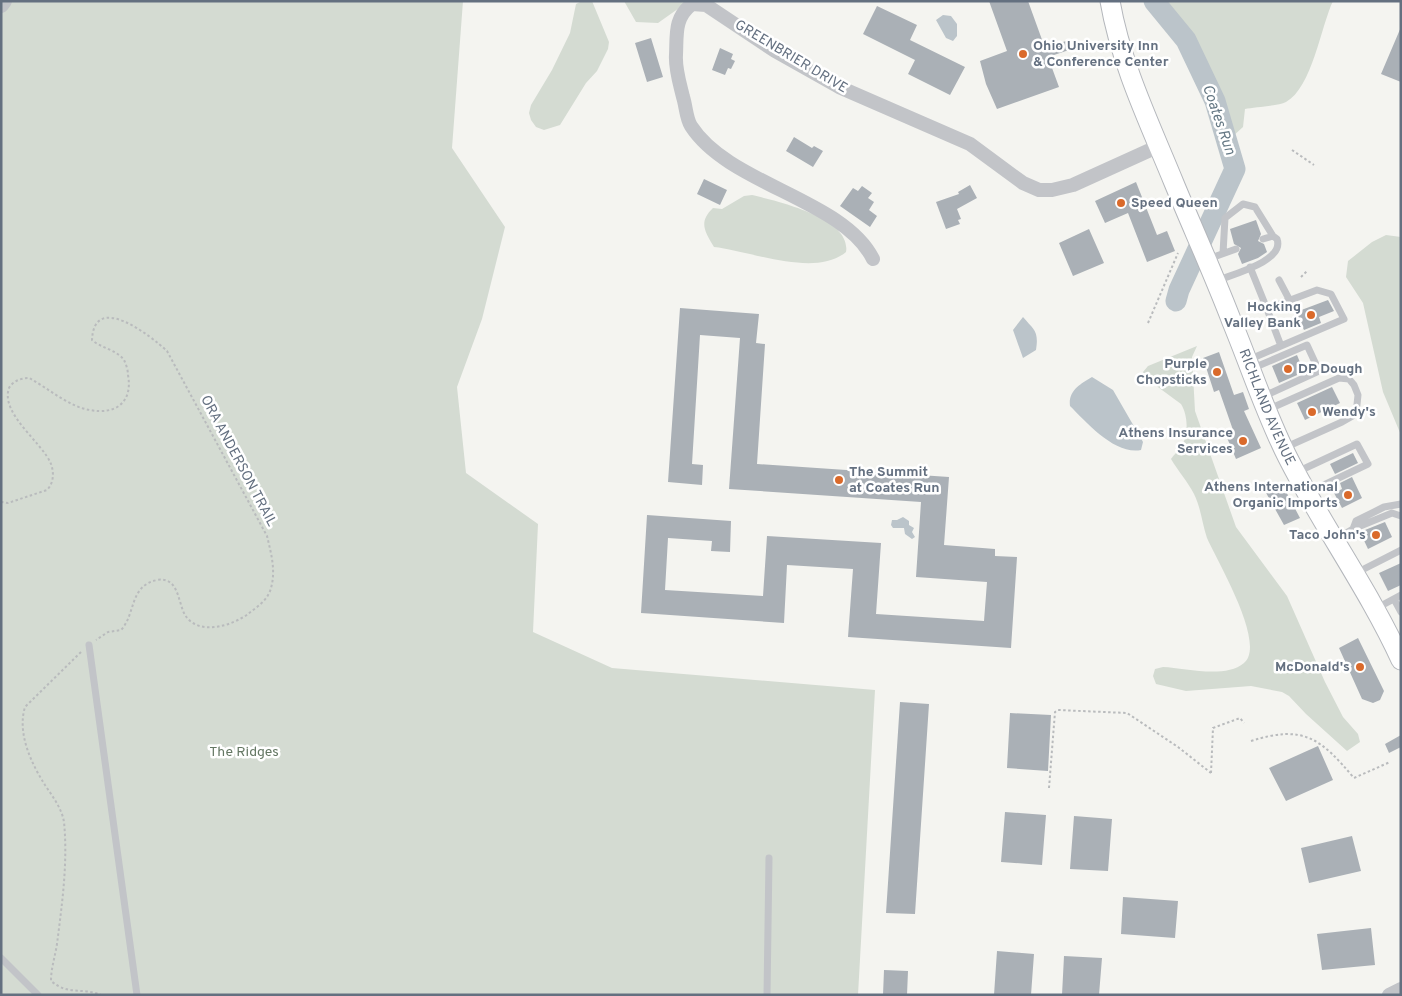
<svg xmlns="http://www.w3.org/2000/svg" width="1402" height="996" font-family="Overpass,sans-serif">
<rect width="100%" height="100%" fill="#f4f4f0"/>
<!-- green -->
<path fill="#d4dbd2" d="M 1,1 L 463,1 L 452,148 L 505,227 L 482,319 L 457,387 L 466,473 L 538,524 L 533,632 L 612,668 L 875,690 L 858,995 L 1,995 Z
M 582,1 L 592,1 L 609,42 L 608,49 L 597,71 L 586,83 L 560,125 L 544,130 L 536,127 L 531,120 L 529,113 L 531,105 L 552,70 L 570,33 L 576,4 Z
M 624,1 L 689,1 L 658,23 L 636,22 Z
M 1150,1 L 1333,1 C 1321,26 1312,88 1286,102 C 1278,106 1255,107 1245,109 L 1243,127 L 1232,137 L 1216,136 L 1214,121 L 1215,106 L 1203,86 L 1191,50 L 1178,32 Z
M 752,195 C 777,201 852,218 846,252 C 815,278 751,251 714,247 C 705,232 698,222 713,208 L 722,209 L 744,196 Z
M 1386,235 L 1401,237 L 1401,435 L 1383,392 L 1363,303 L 1346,277 L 1348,261 L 1372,242 Z
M 1197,346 L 1192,357 L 1195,411 L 1236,527 L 1287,596 L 1325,682 L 1343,717 L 1358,734 L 1360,742 L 1347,751 L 1306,714 L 1289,696 L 1282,692 L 1251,686 L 1186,691 L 1156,684 L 1153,676 L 1155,669 L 1163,667 C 1185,668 1225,679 1244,663 C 1267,644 1217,561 1207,538 C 1202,523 1201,508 1194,494 C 1188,482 1178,471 1171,459 C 1174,454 1178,452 1181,447 C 1189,435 1188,415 1181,404 L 1147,379 L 1143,372 L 1148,366 Z"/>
<!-- water -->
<path fill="#bbc4ca" d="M 943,15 L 951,16 L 957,24 L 957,36 L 953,41 L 946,38 L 936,20 Z
M 1023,317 C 1034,330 1039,331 1036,350 L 1023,358 L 1013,330 Z
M 1092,377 L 1113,390 L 1143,442 L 1141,450 C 1115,455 1087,423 1070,406 C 1068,391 1080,384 1092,377 Z
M 903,517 L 909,521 L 909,525 L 914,528 L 912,532 L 915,537 L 912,539 L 905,534 L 904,528 L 893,528 L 891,525 L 892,520 L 897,520 Z"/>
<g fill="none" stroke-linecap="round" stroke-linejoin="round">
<!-- river -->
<path stroke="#bbc4ca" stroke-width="21" d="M 1154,1 L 1186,40 L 1215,101 L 1235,169 L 1179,290 L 1176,301"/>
</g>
<!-- building -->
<path fill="#aab0b6" d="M 989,1 L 1028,1 L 1045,48 L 1069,40 L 1072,49 L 1048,57 L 1059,87 L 997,109 L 986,84 L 980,61 L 1007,51 Z
M 877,6 L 917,25 L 910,40 L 965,67 L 950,95 L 908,74 L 915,60 L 863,34 Z
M 1401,27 L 1401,82 L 1381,74 Z
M 651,38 L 663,77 L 647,82 L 635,43 Z
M 720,48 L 733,54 L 731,59 L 735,61 L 731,69 L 728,68 L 725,75 L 712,70 Z
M 794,137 L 812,148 L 814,146 L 823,151 L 813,167 L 786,151 Z
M 704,179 L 727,190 L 720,205 L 697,194 Z
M 1136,182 L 1157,235 L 1167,231 L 1175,251 L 1147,262 L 1128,213 L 1105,223 L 1095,201 Z
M 970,185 L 977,198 L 957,209 L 961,219 L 958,220 L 960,224 L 946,229 L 936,202 L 959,194 L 958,192 Z
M 862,186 L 872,193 L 868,198 L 874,202 L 869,210 L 877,216 L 870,227 L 840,206 L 853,188 L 858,191 Z
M 1256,220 L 1261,234 L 1258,241 L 1264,244 L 1267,252 L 1258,258 L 1242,264 L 1238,254 L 1241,248 L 1234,244 L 1230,229 Z
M 1089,229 L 1104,263 L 1073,276 L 1059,243 Z
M 1328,300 L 1334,311 L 1319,317 L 1321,323 L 1304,330 L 1296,312 Z
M 680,308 L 759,314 L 756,343 L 765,344 L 757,464 L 949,477 L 944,545 L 995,549 L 995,556 L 1017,557 L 1011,648 L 848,637 L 853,569 L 787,565 L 784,623 L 641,613 L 647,515 L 731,521 L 730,552 L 711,551 L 712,541 L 668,538 L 665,590 L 763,596 L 767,536 L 881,543 L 876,614 L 984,621 L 987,582 L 916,577 L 921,502 L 729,489 L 740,338 L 700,335 L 692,464 L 703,465 L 702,485 L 668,482 Z
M 1219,352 L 1234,395 L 1243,392 L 1249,409 L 1244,411 L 1261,448 L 1236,459 L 1225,433 L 1233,430 L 1219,390 L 1214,392 L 1203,358 Z
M 1297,355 L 1304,372 L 1279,383 L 1272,366 Z
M 1332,387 L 1340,403 L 1305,420 L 1297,403 Z
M 1353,453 L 1358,463 L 1335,474 L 1330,464 Z
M 1352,477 L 1362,498 L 1342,508 L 1334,493 L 1342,489 L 1340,483 Z
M 1281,482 L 1300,518 L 1284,525 L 1265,491 Z
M 1385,522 L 1392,537 L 1368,549 L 1360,532 Z
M 1401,563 L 1401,585 L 1388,591 L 1379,573 Z
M 1358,638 L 1384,691 L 1380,700 L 1373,703 L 1362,699 L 1339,648 Z
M 900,702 L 929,704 L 915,914 L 886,913 Z
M 1010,713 L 1051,715 L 1048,771 L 1007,768 Z
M 1401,735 L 1401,747 L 1389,753 L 1385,744 Z
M 1318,746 L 1333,780 L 1286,801 L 1269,768 Z
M 1005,812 L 1046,815 L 1042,865 L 1001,862 Z
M 1074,816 L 1112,819 L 1108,871 L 1070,869 Z
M 1352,836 L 1361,871 L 1309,883 L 1301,848 Z
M 1123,897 L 1178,901 L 1175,938 L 1121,934 Z
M 1371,928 L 1375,965 L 1322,970 L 1317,934 Z
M 997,951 L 1034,954 L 1031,995 L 994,995 Z
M 1064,956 L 1102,958 L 1099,995 L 1062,995 Z
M 884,970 L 908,971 L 907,995 L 883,995 Z"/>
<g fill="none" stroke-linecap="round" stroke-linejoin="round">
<!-- secondary casing -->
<g stroke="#b4b7bc" stroke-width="21">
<g id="secondary">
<path id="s1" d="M 1110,1 C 1121,65 1150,124 1174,183 C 1193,229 1214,275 1232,322 C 1251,368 1266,415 1288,458 C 1323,527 1369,590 1401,660"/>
</g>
</g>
<!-- path -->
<path stroke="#b9bbbd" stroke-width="2" stroke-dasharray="2.5 2.5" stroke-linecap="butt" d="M 1292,150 L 1314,165
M 1301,277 L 1307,271
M 1148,323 L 1178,253
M 1,502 L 8,503 L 47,490 C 54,483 54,472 51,464 C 43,443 0,414 9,388 C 13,381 21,378 29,378 C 48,388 69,407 90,410 C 116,415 133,402 128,375 C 128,370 126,364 124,360 C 117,350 101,348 92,340 C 94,291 151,336 167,351 L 267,536 C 271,553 276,570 271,588 C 268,600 257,607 248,614 C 233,625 199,637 185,615 C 178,603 179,576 157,580 C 129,586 136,614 121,630 L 108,632 L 96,640
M 81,652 L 25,707 C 17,733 31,763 45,785 C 53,797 62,809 64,822 C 68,863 62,904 57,944 C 55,957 51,968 51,981 C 69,996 82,987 101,995
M 1251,741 C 1304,724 1321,739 1354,778 L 1390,762
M 1211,773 L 1213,728 L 1240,718 L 1244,723
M 1049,788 L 1055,712 L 1058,710 L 1127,713 L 1178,747 L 1211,773"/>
<!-- service -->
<path stroke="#c2c4c8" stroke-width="7" d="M 1223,253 L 1225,218 L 1243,204 L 1255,207 L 1273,236
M 1208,259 L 1236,249
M 1250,267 L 1267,309
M 1279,280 L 1289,299
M 1216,281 C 1233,274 1285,261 1277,239 L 1273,236 L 1263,239
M 1248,360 L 1344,319 L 1331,294 L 1317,290 L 1267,309 L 1281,346
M 1251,369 L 1307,345 L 1319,371 L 1262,397
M 1267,410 L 1339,378 L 1349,379 L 1354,385 L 1358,395 L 1356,414 L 1342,422 L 1284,448
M 1297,472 L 1357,444 L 1368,464 L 1307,493
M 1353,529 L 1392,513 L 1401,516
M 1336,539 L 1353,529 L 1356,521 L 1384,507 L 1401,504
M 1356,573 L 1401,550
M 1394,599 L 1401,612
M 1375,609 L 1401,595
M 89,645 L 137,995
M 1,958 L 38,995
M 767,995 L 769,858"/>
<!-- minor -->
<path stroke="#c2c4c8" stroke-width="14" d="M 873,259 C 843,199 729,185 691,126 C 686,118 686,106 683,97 C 680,84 675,69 676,55 C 677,34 674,18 692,4 L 706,5 L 775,51 L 839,87 L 970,144 L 1023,183 L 1039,190 L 1052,190 L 1073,185 L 1159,146
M 1389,995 L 1401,989"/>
<!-- tertiary -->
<path stroke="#c2c4c8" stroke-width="16" d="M 1,5 L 4,1"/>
<!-- secondary -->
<use href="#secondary" stroke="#fff" stroke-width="19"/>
</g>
<!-- markers -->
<g fill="#da6a2b" stroke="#fff" stroke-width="2">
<circle cx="1023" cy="54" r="5"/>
<circle cx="1121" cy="203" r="5"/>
<circle cx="1311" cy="315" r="5"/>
<circle cx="1288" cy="369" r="5"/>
<circle cx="1217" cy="372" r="5"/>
<circle cx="1312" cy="412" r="5"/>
<circle cx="1243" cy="441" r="5"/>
<circle cx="839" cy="480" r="5"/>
<circle cx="1348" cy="495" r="5"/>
<circle cx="1376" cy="535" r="5"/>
<circle cx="1360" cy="667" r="5"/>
</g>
<g text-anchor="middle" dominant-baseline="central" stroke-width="5" stroke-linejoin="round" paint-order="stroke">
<!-- poi labels -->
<g font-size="14" font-weight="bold" fill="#647080" stroke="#fff" text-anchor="end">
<text x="1033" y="46" text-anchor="start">Ohio University Inn<tspan x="1033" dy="16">&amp; Conference Center</tspan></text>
<text x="1131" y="203" text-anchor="start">Speed Queen</text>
<text x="1301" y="307">Hocking<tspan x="1301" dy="16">Valley Bank</tspan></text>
<text x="1207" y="364">Purple<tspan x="1207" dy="16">Chopsticks</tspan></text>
<text x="1298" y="369" text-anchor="start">DP Dough</text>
<text x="1322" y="412" text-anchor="start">Wendy's</text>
<text x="1233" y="433">Athens Insurance<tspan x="1233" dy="16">Services</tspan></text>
<text x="849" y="472" text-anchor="start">The Summit<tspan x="849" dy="16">at Coates Run</tspan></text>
<text x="1338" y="487">Athens International<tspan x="1338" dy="16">Organic Imports</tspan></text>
<text x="1366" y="535">Taco John's</text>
<text x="1350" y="667">McDonald's</text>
</g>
<!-- street labels -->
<g font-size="14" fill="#647080" stroke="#fff">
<text transform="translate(791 57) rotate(31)">GREENBRIER DRIVE</text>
<text stroke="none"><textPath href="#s1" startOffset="436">RICHLAND AVENUE</textPath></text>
<text transform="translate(238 461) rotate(62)">ORA ANDERSON TRAIL</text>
</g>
<!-- park labels -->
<g font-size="14" fill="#647763" stroke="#fff">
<text x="244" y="752">The Ridges</text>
</g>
<!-- water labels -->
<g font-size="15" font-style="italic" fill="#657884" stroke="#fff">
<text transform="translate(1218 120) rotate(71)">Coates Run</text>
</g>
</g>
<!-- border -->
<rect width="1402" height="996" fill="none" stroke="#647080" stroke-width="5"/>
</svg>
